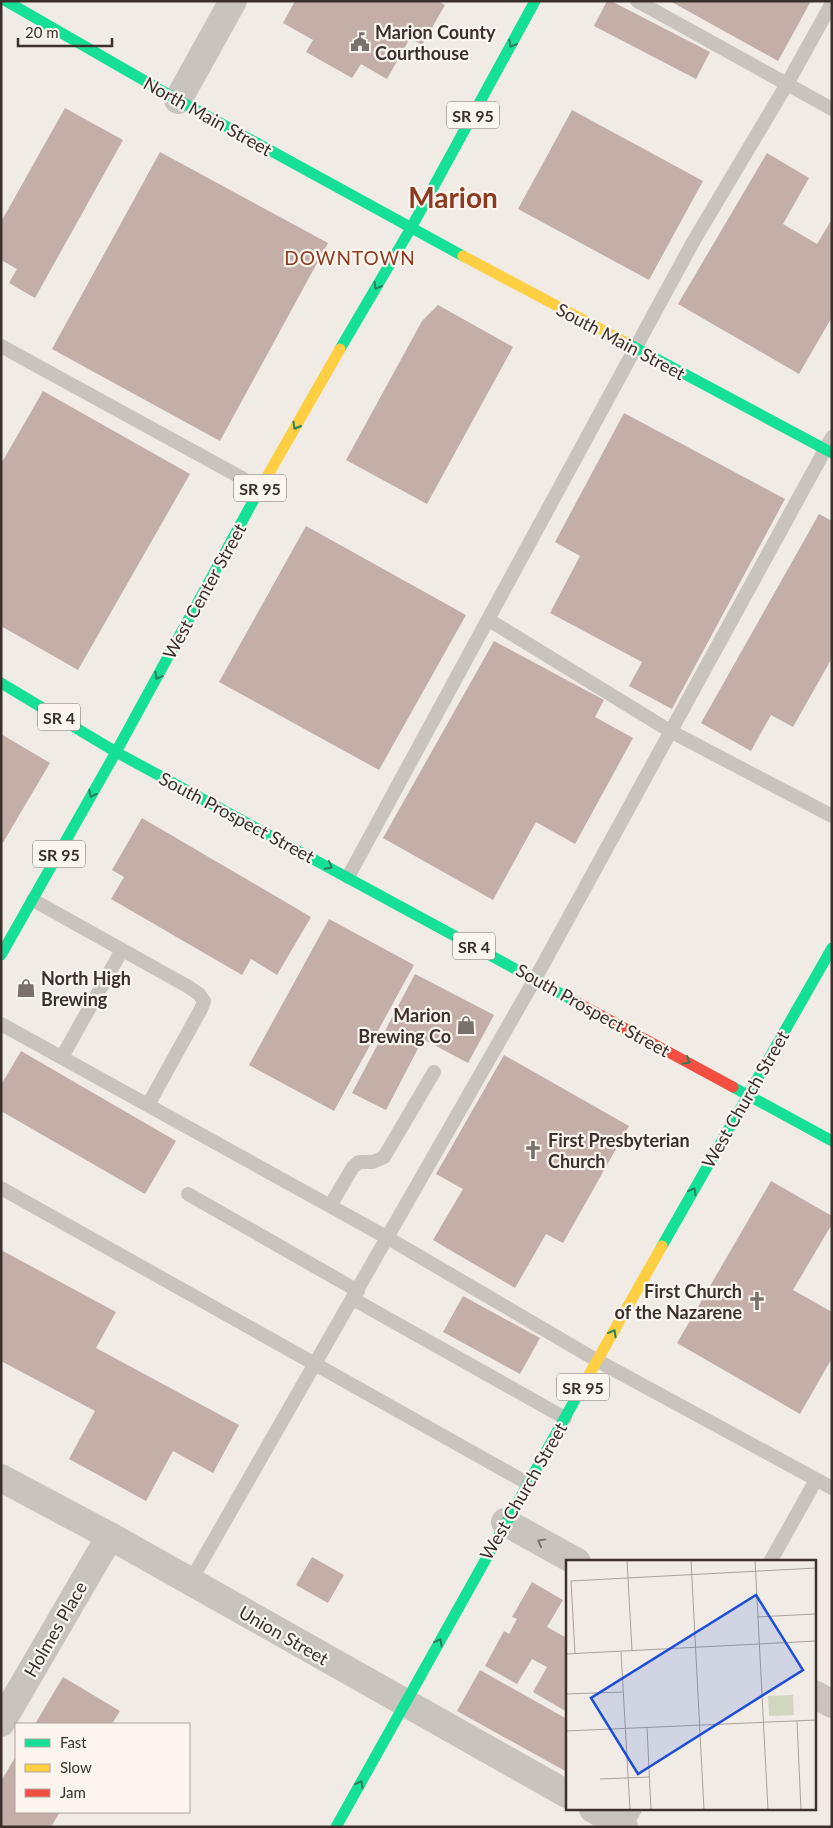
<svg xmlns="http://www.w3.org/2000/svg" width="833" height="1828" font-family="Lato,sans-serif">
<rect width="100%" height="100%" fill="#f0ebe5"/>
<!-- building -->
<path fill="#c3afa7" d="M 295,1 L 438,1 L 445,5 L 422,45 L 410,38 L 387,79 L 361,64 L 352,78 L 306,52 L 313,40 L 283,23 Z
M 607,1 L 611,1 L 710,52 L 696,79 L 594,26 Z
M 670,1 L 811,1 L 778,61 Z
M 65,108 L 123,140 L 35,298 L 9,283 L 17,269 L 1,260 L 1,222 Z
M 572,110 L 703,181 L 649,280 L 518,209 Z
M 160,152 L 328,243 L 220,441 L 52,349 Z
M 767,153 L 809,178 L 783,224 L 817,244 L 832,219 L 832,317 L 799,374 L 678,304 Z
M 438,305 L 513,347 L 427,504 L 346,460 L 422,321 Z
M 43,391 L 190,474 L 78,670 L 1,626 L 1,464 Z
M 624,413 L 785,499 L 672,709 L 629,686 L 642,662 L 550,613 L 580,556 L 555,542 Z
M 819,514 L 832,521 L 832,658 L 793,727 L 771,715 L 751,751 L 701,723 Z
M 306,526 L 466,615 L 379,770 L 219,682 Z
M 494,641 L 604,700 L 595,717 L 633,738 L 575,844 L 536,822 L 493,900 L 383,838 Z
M 1,734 L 50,763 L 1,846 Z
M 142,818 L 311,917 L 277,975 L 251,959 L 242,975 L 111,899 L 124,877 L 112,870 Z
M 329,919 L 414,965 L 334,1111 L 249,1065 Z
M 415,974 L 494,1015 L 468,1063 L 423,1039 L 386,1110 L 352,1093 Z
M 21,1051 L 176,1141 L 145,1194 L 1,1111 L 1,1085 Z
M 504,1055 L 629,1126 L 563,1243 L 546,1234 L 515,1288 L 433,1240 L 463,1189 L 436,1174 Z
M 771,1181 L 832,1216 L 832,1224 L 793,1290 L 832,1312 L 832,1358 L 800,1414 L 677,1343 Z
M 1,1250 L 116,1312 L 96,1348 L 239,1425 L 213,1473 L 173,1451 L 146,1501 L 69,1459 L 95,1411 L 1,1361 Z
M 463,1296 L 540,1338 L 520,1374 L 443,1332 Z
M 312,1557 L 344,1575 L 328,1603 L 296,1585 Z
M 532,1582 L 563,1600 L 547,1627 L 565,1637 L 567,1634 L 567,1712 L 533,1692 L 547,1667 L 532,1659 L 517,1684 L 485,1666 L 504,1631 L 509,1634 L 517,1619 L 512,1617 Z
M 480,1670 L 567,1719 L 567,1772 L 457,1711 Z
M 63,1677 L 120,1711 L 112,1724 L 35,1724 Z
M 16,1756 L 16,1812 L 60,1812 L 51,1827 L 1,1827 L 1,1781 Z"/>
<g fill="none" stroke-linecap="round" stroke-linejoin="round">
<!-- lane -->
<path stroke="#c9c3be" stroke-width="14" d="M 637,1 L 832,109
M 1,346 L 260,488
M 489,620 L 670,731 L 832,816
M 348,877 L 693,242 L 787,84 L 832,3
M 33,900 L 187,986 L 199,994 L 204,1001 L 201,1009 L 148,1105
M 1,1024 L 388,1238 L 598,1361 L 832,1488
M 62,1057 L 122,950
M 1,1188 L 527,1483
M 188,1194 L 358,1291
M 330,1206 L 353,1167 L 359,1162 L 373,1162 L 384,1157 L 434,1072
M 353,1299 L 565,1418
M 770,1562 L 816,1480
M 190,1582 L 535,979 L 832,437
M 625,1827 L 635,1809"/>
<!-- street -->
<path stroke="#c9c3be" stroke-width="28" d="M 178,100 L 233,1
M 1,1478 L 110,1536 L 567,1794
M 505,1522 L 577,1562
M 814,1694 L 832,1704
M 1,1723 L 110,1536
M 593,1809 L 624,1827"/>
<!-- fast -->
<path stroke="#16e098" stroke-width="11" d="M 6,1 L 178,100 L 463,256
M 625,342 L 832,453
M 340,349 L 411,228 L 535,1
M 1,683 L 116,752 L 578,1003
M 1,955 L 116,752 L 257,494
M 733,1087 L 832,1141
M 662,1246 L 832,948
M 336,1827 L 586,1380"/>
<!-- slow -->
<path stroke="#ffcf43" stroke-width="11" d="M 463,256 L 625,342
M 257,494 L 340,349
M 586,1380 L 662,1246"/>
<!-- jam -->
<path stroke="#f24e42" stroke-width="11" d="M 578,1003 L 733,1087"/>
</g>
<!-- one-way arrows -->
<defs><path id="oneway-chevron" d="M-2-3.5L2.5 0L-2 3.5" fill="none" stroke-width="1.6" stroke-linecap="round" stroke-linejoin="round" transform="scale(1.25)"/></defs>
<g stroke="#2a7f5c">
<use href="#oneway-chevron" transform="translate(512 44) rotate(119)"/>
<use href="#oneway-chevron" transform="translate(377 286) rotate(120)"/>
<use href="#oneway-chevron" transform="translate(296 426) rotate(120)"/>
<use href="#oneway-chevron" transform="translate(158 676) rotate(119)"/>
<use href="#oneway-chevron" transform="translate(92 794) rotate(119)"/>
<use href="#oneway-chevron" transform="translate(329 866) rotate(28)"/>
<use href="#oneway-chevron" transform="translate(687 1061) rotate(29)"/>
<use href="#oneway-chevron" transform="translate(693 1191) rotate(-61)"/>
<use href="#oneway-chevron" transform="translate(613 1333) rotate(-61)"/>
<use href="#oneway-chevron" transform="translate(439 1642) rotate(-61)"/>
<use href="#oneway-chevron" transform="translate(360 1784) rotate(-61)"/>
</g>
<use stroke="#7b726d" href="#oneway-chevron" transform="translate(541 1542) rotate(-151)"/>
<!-- icons -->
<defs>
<g id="civic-bare" transform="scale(1.5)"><path d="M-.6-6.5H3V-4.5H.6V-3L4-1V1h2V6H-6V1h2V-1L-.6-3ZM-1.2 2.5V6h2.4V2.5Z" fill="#7a716c" stroke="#fbf5ee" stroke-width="2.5" paint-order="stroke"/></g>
<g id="shop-bare" transform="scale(1.5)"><path d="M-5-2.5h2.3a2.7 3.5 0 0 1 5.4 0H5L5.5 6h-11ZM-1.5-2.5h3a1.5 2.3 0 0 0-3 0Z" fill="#7a716c" stroke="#fbf5ee" stroke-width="2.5" paint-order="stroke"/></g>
<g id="church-bare" transform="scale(1.5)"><path d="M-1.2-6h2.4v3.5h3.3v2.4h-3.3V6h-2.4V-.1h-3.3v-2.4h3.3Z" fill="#7a716c" stroke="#fbf5ee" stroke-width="2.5" paint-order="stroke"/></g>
</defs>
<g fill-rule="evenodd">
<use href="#civic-bare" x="360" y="42"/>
<use href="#shop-bare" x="26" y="988"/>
<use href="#shop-bare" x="466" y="1025"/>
<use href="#church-bare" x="533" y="1150"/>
<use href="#church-bare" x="757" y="1301"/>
</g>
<g text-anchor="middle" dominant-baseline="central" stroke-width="4.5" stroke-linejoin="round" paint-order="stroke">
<!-- shield labels -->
<g fill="#fbf5ee" stroke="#756b66" stroke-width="1">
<rect x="447" y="101.5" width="52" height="27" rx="4"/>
<rect x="234" y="474.5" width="52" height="27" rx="4"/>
<rect x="38" y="703.5" width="42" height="27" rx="4"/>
<rect x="33" y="840.5" width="52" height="27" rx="4"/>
<rect x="453" y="932.5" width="42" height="27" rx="4"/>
<rect x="557" y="1373.5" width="52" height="27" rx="4"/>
</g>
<g font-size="16" font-weight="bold" fill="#3b302b">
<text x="473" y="115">SR 95</text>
<text x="260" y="488">SR 95</text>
<text x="59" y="717">SR 4</text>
<text x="59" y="854">SR 95</text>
<text x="474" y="946">SR 4</text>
<text x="583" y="1387">SR 95</text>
</g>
<!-- poi labels -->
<g font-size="18" font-weight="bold" fill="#3b302b" stroke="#fbf5ee" text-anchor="start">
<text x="375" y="32">Marion County<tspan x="375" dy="21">Courthouse</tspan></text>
<text x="41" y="978">North High<tspan x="41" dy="21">Brewing</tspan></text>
<text x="451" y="1015" text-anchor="end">Marion<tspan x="451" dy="21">Brewing Co</tspan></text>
<text x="548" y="1140">First Presbyterian<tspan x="548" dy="21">Church</tspan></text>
<text x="742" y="1291" text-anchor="end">First Church<tspan x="742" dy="21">of the Nazarene</tspan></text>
</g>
<!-- street labels -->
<g font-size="18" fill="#3b302b" stroke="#fbf5ee">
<text transform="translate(208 116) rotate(29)">North Main Street</text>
<text transform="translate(621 341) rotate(28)">South Main Street</text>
<text transform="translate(204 591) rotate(-61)">West Center Street</text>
<text transform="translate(237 817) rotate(28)">South Prospect Street</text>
<text transform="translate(593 1010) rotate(29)">South Prospect Street</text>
<text transform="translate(745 1099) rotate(-60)">West Church Street</text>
<text transform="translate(523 1491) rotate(-60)">West Church Street</text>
<text transform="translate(55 1629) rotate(-60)">Holmes Place</text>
<text transform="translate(284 1635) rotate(30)">Union Street</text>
</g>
<!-- neighbourhood labels -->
<g font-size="19" letter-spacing="1" fill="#8c3b22" stroke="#fbf5ee">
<text x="350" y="257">DOWNTOWN</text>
</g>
<!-- town labels -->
<g font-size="28" font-weight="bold" fill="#8c3b22" stroke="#fbf5ee">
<text x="453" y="197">Marion</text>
</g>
</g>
<!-- overview -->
<g transform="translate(566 1560)">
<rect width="250" height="250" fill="#f0ebe5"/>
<path d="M 227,135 L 228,155 L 203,156 L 202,136 Z" fill="#d1d6bf"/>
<path fill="none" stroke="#a8a09b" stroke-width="1" d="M 61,0 L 66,91M 125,0 L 138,250M 189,0 L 202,250M 191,57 L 249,54M 55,92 L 64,250M 0,94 L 250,81M 9,94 L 5,21 L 250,8M 0,134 L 57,132M 231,161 L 235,250M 81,167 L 85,250M 0,171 L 250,160M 34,219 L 84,217"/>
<path fill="#1d4ed8" fill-opacity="0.15" stroke="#1d4ed8" stroke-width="2.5" d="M 190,35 L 237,110 L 72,214 L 25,138 Z"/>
<rect width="250" height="250" fill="none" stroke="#3b302b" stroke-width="2.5"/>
</g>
<!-- border -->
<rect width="833" height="1828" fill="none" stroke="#3b302b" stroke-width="5"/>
<!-- legend -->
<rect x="15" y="1723" width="175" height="90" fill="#fbf5ee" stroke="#aea6a0"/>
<rect x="25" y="1739" width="25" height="8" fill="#16e098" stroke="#aea6a0"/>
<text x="60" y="1748" font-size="15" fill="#3b302b">Fast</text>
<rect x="25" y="1764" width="25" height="8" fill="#ffcf43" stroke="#aea6a0"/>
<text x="60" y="1773" font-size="15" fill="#3b302b">Slow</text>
<rect x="25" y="1789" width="25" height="8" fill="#f24e42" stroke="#aea6a0"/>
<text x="60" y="1798" font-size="15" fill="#3b302b">Jam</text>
<!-- scale -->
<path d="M18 38v8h94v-8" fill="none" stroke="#3b302b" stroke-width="2.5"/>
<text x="25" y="38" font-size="15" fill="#3b302b" stroke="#fbf5ee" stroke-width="4" paint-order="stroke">20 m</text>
</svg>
